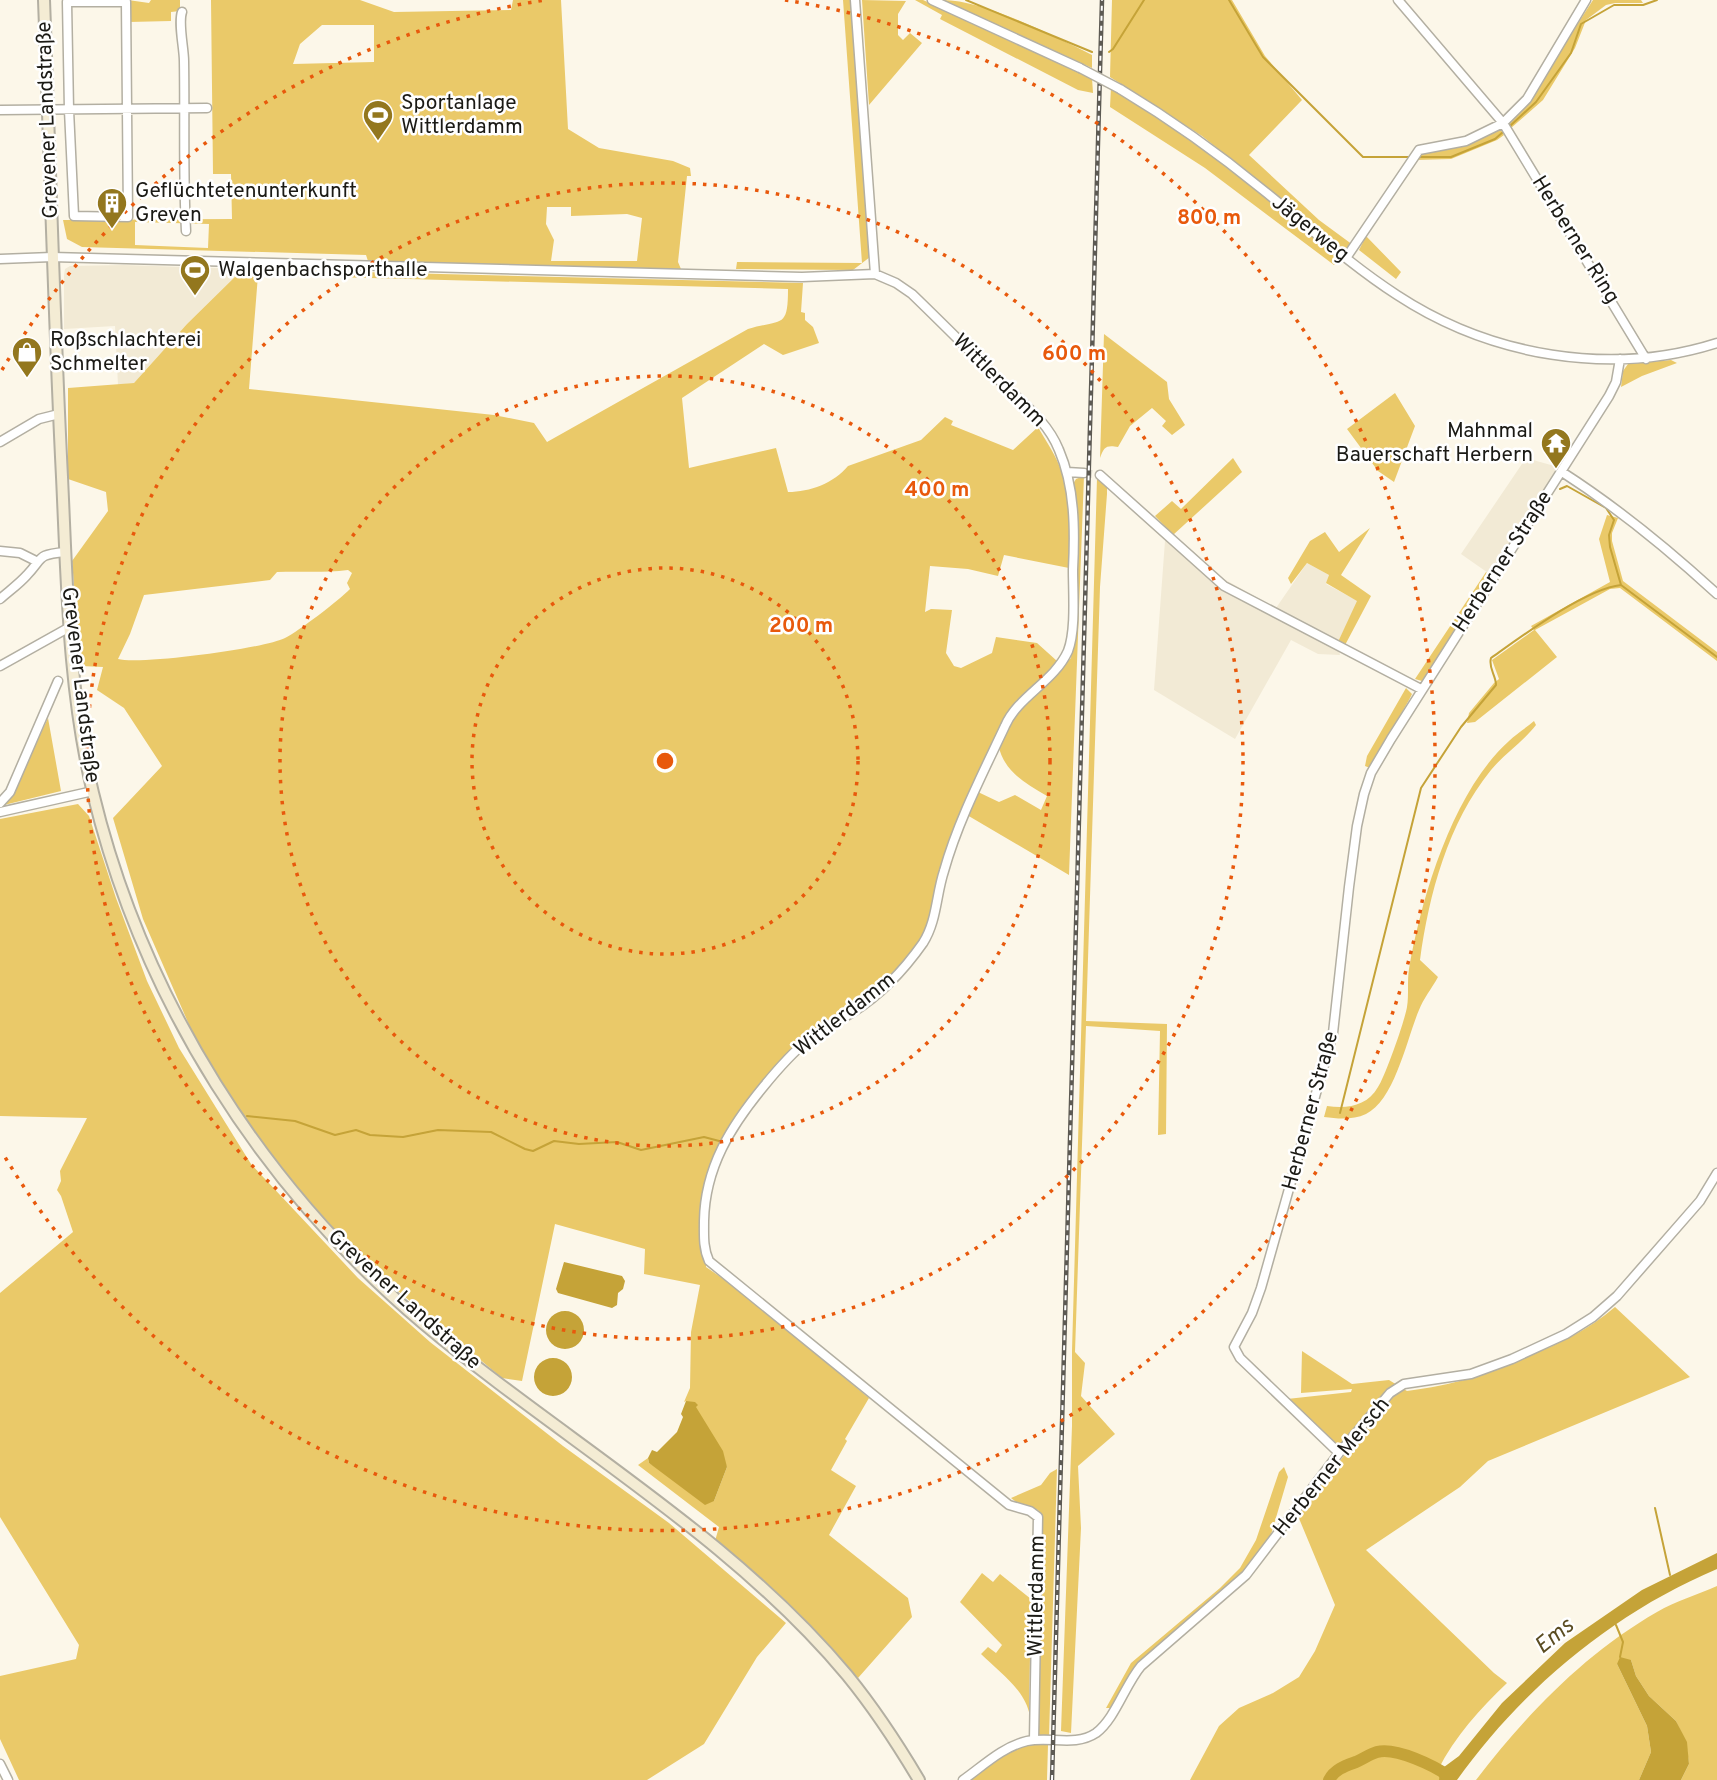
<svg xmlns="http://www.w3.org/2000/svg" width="1717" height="1780" font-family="Overpass,sans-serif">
<rect width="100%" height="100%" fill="#fcf7e9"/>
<!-- built -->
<path fill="#f2ead5" d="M 124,265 L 243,269 L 187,324 L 134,383 L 118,385 L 115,326 L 64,329 L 64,275 L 65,269 L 70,266 Z
M 1526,458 L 1558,467 L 1491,575 L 1461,554 Z
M 1173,535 L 1213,573 L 1276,608 L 1307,563 L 1329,575 L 1326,584 L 1358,601 L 1337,644 L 1340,655 L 1318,654 L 1291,640 L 1235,739 L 1154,690 L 1165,541 Z"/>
<!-- green -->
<path fill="#eac969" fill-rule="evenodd" d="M 128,0 L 149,3 L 151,0 L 180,0 L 180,11 L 171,12 L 171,21 L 129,22 Z
M 211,0 L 360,0 L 394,12 L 511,10 L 513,0 L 561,0 L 568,129 L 599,148 L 673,161 L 690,168 L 691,176 L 687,176 L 678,262 L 681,269 L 368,261 L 366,255 L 82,247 L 67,239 L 63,220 L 232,219 L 231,174 L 213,174 ZM 322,25 L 374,25 L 374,62 L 293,64 L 300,44 ZM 547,207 L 571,207 L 571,216 L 627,214 L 642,218 L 637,261 L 551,261 L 554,240 L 546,224 ZM 135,222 L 209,224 L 208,248 L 135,245 Z
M 843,0 L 853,0 L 870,257 L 853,270 L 736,269 L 737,262 L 862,263 Z
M 862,0 L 906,1 L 898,14 L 898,35 L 903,40 L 910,33 L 922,43 L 869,105 Z
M 915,0 L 923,0 L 1092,78 L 1093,93 L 1078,90 L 940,19 L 942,15 Z
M 943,0 C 984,0 1054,36 1092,55 L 1092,68 Z
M 1112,0 L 1232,0 L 1265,56 L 1302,100 L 1249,155 L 1319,220 L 1353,245 L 1349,249 L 1342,248 L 1202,136 L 1110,77 Z
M 1593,0 L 1641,0 L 1643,3 L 1615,3 L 1606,5 L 1586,20 L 1575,48 L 1543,100 L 1511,128 L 1508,125 L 1512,115 L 1528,101 Z
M 1111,87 L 1207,150 L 1336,254 L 1340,259 L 1334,265 L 1205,168 L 1110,107 Z
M 1497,129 L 1501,130 L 1504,135 L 1497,140 L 1451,159 L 1415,160 L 1423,153 Z
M 1366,236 L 1401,272 L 1396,279 L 1359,250 Z
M 243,269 L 803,283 L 801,312 L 805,313 L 805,320 L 813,327 L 819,343 L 783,355 L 764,344 L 682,398 L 689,468 L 776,448 L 788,492 C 810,492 834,483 848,466 L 921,440 L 945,417 L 953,421 L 951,425 L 1013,450 L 1038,427 C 1045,440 1054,452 1059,465 C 1073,497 1071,535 1069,568 L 1004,555 L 998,576 L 968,569 L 930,566 L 925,612 L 931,609 L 952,610 L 946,653 L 954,666 L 961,668 L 992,653 L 996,637 L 1037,643 L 1057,661 L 1006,717 L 1005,726 L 1071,658 L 1078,537 L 1073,484 L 1076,479 L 1084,476 L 1069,875 L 967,815 L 946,874 L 935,920 L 922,951 L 898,980 L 863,1009 L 825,1030 L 786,1063 L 732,1132 L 713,1183 L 707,1211 L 706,1267 L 735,1287 L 869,1398 L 845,1439 L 847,1441 L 831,1470 L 856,1486 L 829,1535 L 908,1598 L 912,1617 L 858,1678 L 791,1607 L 715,1541 L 719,1527 L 638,1465 L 648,1458 L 649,1463 L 714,1501 L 727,1467 L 686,1401 L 684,1402 L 690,1388 L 691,1332 L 700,1285 L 644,1274 L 645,1249 L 555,1224 L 522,1381 L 502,1378 L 362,1261 L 263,1148 L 197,1043 L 143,919 L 113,818 L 162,766 L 124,708 L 97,690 L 103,667 L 81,666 L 72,561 L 108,511 L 106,492 L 68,479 L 68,388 L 134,383 L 187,324 ZM 258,275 L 788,289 C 788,329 782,319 748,329 L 547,442 L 534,423 L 494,415 L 249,389 ZM 348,570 L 352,573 L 347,583 L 350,589 C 338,601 299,631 285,638 C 263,649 139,665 118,659 L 130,634 L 144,595 L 270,580 L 277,572 C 301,571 324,573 348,570 ZM 998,744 C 1004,772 1024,782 1047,796 L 1041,810 L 1015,795 L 999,802 L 978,792 Z
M 1104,334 L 1167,382 L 1169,399 L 1185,425 L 1172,435 L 1162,426 L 1166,421 L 1152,408 L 1130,426 L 1118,447 C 1106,445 1104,447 1100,458 Z
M 1671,360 L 1677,363 L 1642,376 L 1621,387 L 1623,371 L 1628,364 Z
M 1395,393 L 1415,426 L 1394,482 L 1378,471 L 1347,429 Z
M 1233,458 L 1242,472 L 1173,535 L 1155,516 L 1172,501 L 1181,509 Z
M 1097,478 L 1107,483 L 1107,494 L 1100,587 L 1086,1021 L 1167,1024 L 1166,1134 L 1158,1135 L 1160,1031 L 1086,1026 L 1075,1352 L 1085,1363 L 1081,1396 L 1115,1434 L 1078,1466 L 1081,1528 L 1071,1733 L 1061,1731 L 1072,1426 L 1072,1351 Z
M 1607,515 L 1618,518 L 1612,533 L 1612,541 L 1623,581 L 1717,652 L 1717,661 L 1620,588 L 1610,589 L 1535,630 L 1557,657 L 1475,722 L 1467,723 L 1469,713 L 1494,683 L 1499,679 L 1492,660 L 1534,630 L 1531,626 L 1610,582 L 1599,539 Z
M 1370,528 L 1341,575 L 1371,596 L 1344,647 L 1337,644 L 1357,601 L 1326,583 L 1329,575 L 1307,563 L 1291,584 L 1288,578 L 1310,541 L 1325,532 L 1339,552 Z
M 1486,572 L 1491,575 L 1422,681 L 1415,679 Z
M 1406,688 L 1412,694 L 1409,700 L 1370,768 L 1365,766 L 1367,756 Z
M 48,718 L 61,791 L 4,805 L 13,793 Z
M 1534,721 L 1536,725 C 1523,742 1505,753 1491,770 C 1448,823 1429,894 1420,960 L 1438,977 C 1432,988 1423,999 1419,1010 C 1407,1038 1395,1100 1366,1114 C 1353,1120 1339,1119 1324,1117 L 1327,1106 C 1348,1109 1367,1106 1378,1087 C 1385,1077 1405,1020 1407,1007 C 1409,994 1407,981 1409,969 C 1421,898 1453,791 1509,741 C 1516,734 1526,728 1534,721 Z
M 78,804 L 89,816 L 116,898 L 147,981 L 179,1048 L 251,1164 L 358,1278 L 430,1342 L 563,1446 L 669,1523 L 786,1623 L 757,1657 L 704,1744 L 647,1780 L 19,1780 L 0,1739 L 0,1676 L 76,1659 L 79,1645 L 0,1517 L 0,1293 L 73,1232 L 61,1196 L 57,1190 L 61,1181 L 60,1171 L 87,1118 L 0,1116 L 0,819 Z
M 1615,1307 L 1690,1377 L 1488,1461 L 1460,1487 L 1366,1550 L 1494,1673 L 1507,1683 C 1480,1709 1455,1736 1438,1770 L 1441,1775 L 1439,1780 L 1190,1780 L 1219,1726 L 1239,1708 L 1273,1693 L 1299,1677 L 1315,1651 L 1335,1605 L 1298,1516 L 1346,1453 L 1287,1399 L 1351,1392 L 1352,1389 L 1301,1393 L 1302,1351 L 1352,1384 L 1389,1380 L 1407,1391 C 1454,1385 1482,1376 1526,1357 C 1559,1344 1588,1330 1615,1307 Z
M 1284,1467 L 1288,1477 L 1270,1538 L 1243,1573 L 1134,1668 L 1110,1708 L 1106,1708 L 1131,1663 L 1220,1588 L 1240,1568 L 1256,1540 L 1279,1472 Z
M 1057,1469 L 1049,1737 L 1041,1736 L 1038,1733 L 1042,1517 L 1038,1510 L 1021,1506 L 1011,1498 L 1041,1485 L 1050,1473 Z
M 982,1573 L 993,1582 L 1000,1574 L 1031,1599 L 1029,1712 C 1023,1688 998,1671 981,1654 L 988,1647 L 996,1653 L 1002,1645 L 960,1602 Z
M 1717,1586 L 1717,1780 L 1681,1780 L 1689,1764 L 1686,1742 L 1676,1721 L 1649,1696 L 1636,1676 L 1631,1660 L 1617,1664 L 1647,1726 L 1651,1752 L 1639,1780 L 1476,1780 C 1527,1714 1584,1654 1657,1612 C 1676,1601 1697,1595 1717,1586 Z
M 1027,1744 L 1048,1745 L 1047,1780 L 969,1780 L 994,1760 Z"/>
<!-- water -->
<path fill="#c5a338" d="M 564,1262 L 622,1276 L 625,1281 L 623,1289 L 618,1293 L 617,1305 L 612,1308 L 558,1293 L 556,1289 Z
M546 1330a19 19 0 1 1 38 0a19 19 0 1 1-38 0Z
M534 1377a19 19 0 1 1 38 0a19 19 0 1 1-38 0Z
M 686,1401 L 695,1402 L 698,1405 L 696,1407 L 723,1451 L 727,1467 L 714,1501 L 705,1505 L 649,1463 L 648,1458 L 652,1450 L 657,1452 L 677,1432 L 683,1417 L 681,1414 Z
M 1717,1553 L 1717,1569 C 1613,1613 1523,1688 1457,1780 L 1439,1780 L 1440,1770 L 1459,1756 L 1502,1703 L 1565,1643 L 1642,1590 Z
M 1620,1657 L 1631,1660 L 1636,1676 L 1649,1696 L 1676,1721 L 1687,1742 L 1689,1764 L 1681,1780 L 1639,1780 L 1651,1752 L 1647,1726 L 1617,1664 Z"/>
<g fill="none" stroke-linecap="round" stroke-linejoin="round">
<!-- stream -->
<path stroke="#c5a338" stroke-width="2" d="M 966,0 L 1092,52
M 1229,0 L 1263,57 L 1363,157 L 1409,157
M 1109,52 L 1113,49 L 1144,0
M 1510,126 L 1536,102 L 1571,53 L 1581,24 L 1614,5 L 1643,5 L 1657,0
M 1420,157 L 1451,157 L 1495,139 L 1503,132
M 1560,489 L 1567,486 L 1606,508 L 1614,520 L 1609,535 L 1610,547 L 1621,585 L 1717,657
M 1340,1113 L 1421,788 L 1461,727 L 1496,685 C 1496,675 1488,668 1491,658 C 1522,636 1585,589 1621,585
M 247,1116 L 295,1121 L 335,1135 L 356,1130 L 370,1135 L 403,1137 L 438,1130 L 491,1132 L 525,1149 L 533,1151 L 554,1141 L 579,1144 L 617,1142 L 641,1150 L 704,1137 L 723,1142
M 1655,1508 L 1670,1575
M 1616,1625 L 1623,1642 L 1620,1657"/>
<!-- river -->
<path stroke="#c5a338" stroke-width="12" d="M 1329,1780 C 1335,1769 1345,1766 1356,1762 C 1363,1759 1370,1754 1377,1752 C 1396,1747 1435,1766 1450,1777"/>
<!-- street-tunnel -->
<path stroke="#dad6c9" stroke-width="8" stroke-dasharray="8 4" stroke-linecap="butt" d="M 1084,473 L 1100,475"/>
<!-- street casing -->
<g stroke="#b3afa2" stroke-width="11">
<path id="street" d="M 855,0 L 875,274
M 932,0 L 1080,68
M 1398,0 L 1503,123 L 1527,99 L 1586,0
M 67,2 L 126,2 L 128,217 L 74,216 L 69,110 Z
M 182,12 C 178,23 184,48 184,61 C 185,117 183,174 186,231
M 1120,89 C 1170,119 1218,153 1263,190 C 1307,225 1349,264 1397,295 C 1490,356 1610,377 1717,343
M 0,110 L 207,108
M 1346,258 L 1419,150 L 1466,141 L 1503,123 L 1646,359
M 0,259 L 52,257 L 802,277 L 875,274 L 896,283 L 912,294 C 941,322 970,351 999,380 C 1021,402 1047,420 1059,450 C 1075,487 1075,530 1073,570 C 1073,593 1076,630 1068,651 C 1054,682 1018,696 1005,726 C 983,773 958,821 944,871 C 936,895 937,921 923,943 C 904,970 880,995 853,1012 C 838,1021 822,1029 808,1040 C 792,1053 777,1070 764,1086 C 731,1126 705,1167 704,1221 C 704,1235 703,1248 709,1261 L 1009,1505 L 1030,1511 L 1038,1517 L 1034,1740
M 0,442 L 39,419 L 59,414
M 1067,472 L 1084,473
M 1562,472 C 1618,508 1668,549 1717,594
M 1100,475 L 1224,586 L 1421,689
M 0,551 L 20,553 L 36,561
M 0,599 C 9,591 19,584 27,575 C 44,557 36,555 65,552
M 0,666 L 68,628
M 0,803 L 10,792 L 58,681
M 0,812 L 93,791
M 1339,1453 L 1240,1358 L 1234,1347 L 1252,1313 L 1261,1288 L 1333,1033 L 1349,887 L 1357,826 L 1364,794 L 1371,773 L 1391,739 L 1609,396 L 1616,382 L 1620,359
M 0,1764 L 8,1780
M 963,1780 C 983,1766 1002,1747 1027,1741 C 1050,1736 1075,1747 1096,1733 C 1115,1719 1125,1685 1141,1666 L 1246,1575 L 1339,1453 L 1390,1393 L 1404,1384 L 1471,1374 L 1512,1359 L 1566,1334 L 1593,1317 L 1617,1296 L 1700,1201 L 1717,1173"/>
</g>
<!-- secondary casing -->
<g stroke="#b3afa2" stroke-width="14">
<path id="secondary" d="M 44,0 C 50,159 54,318 62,477 C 67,582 68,689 93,793 C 143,1000 261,1186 424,1324 C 563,1441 729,1534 847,1675 C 874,1708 897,1743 919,1780"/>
</g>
<!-- street -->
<use href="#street" stroke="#fff" stroke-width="8"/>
<!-- secondary -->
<use href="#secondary" stroke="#f4ecd4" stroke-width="10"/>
<!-- rail casing -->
<g stroke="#5d5a53" stroke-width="4.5">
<path id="rail" d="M 1052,1780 L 1102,0"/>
</g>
<!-- rail -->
<use href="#rail" stroke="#fff" stroke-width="2" stroke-dasharray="5" stroke-linecap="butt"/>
<!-- street-bridge casing -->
<g stroke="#b3afa2" stroke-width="11" stroke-linecap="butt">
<path id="street-bridge" d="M 1080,68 L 1120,89"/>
</g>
<!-- street-bridge -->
<use href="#street-bridge" stroke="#fff" stroke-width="8"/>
</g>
<!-- distance rings -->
<g fill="none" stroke="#e8590c" stroke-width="3.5" stroke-dasharray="3.5 7">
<circle cx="665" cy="761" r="193"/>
<circle cx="665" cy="761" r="385"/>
<circle cx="665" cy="761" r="578"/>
<path d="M2 370A770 770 0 0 1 545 0M785 0A770 770 0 1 1 2 1152"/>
</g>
<!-- icons -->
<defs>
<g id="stadium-pin" transform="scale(1.575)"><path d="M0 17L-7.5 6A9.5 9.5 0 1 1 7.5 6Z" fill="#93771e" stroke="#fff"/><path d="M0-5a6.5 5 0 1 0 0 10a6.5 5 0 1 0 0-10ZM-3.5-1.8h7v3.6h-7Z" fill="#fff"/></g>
<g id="building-pin" transform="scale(1.575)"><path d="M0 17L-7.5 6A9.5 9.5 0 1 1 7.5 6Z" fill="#93771e" stroke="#fff"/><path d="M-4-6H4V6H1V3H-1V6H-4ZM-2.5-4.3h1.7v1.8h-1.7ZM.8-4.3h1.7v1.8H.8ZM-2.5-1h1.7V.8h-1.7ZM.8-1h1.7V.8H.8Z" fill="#fff"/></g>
<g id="shop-pin" transform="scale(1.575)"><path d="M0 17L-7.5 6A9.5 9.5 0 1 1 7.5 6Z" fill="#93771e" stroke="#fff"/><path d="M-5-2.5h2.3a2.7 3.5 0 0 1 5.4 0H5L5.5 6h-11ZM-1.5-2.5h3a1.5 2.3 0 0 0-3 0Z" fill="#fff"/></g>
<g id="temple-pin" transform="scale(1.575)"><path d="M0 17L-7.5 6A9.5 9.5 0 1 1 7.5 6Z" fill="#93771e" stroke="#fff"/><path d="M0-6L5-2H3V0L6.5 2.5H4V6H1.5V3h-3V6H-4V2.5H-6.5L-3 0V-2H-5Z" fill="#fff"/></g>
</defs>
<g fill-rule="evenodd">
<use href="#stadium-pin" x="378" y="115"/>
<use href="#building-pin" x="112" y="203"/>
<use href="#stadium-pin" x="195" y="270"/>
<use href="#shop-pin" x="27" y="352"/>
<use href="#temple-pin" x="1556" y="443"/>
</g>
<g text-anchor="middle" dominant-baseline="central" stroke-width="5" stroke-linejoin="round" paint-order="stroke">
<!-- poi labels -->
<g font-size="21" fill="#1b1a15" stroke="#fff" text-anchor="start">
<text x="401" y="103">Sportanlage<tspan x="401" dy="24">Wittlerdamm</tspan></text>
<text x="135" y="191">Geflüchtetenunterkunft<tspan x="135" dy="24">Greven</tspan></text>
<text x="218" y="270">Walgenbachsporthalle</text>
<text x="50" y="340">Roßschlachterei<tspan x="50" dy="24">Schmelter</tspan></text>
<text x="1533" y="431" text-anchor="end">Mahnmal<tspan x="1533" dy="24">Bauerschaft Herbern</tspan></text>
</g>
<!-- street labels -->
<g font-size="21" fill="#1b1a15" stroke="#fff">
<text transform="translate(48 120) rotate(-92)">Grevener Landstraße</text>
<text transform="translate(1310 229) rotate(39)">Jägerweg</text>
<text transform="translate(1575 240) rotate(58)">Herberner Ring</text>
<text transform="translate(999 381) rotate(45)">Wittlerdamm</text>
<text transform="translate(1503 562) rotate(-57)">Herberner Straße</text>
<text transform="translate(80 685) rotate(83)">Grevener Landstraße</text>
<text transform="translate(845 1015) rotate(-38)">Wittlerdamm</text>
<text transform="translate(1311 1111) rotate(-75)">Herberner Straße</text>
<text transform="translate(404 1300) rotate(42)">Grevener Landstraße</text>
<text transform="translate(1332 1467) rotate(-51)">Herberner Mersch</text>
<text transform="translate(1037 1596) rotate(-89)">Wittlerdamm</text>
</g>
<!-- water labels -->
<g font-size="23" font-style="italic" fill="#5a4c21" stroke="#fff">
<text transform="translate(1555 1637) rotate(-39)">Ems</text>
</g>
</g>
<circle cx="665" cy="761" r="10" fill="#e8590c" stroke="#fff" stroke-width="3.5"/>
<g font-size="21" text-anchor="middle" font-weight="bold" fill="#e8590c" stroke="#fff" stroke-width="5" stroke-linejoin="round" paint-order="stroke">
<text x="1209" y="224">800 m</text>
<text x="1074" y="360">600 m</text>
<text x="937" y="496">400 m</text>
<text x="801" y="632">200 m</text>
</g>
</svg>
